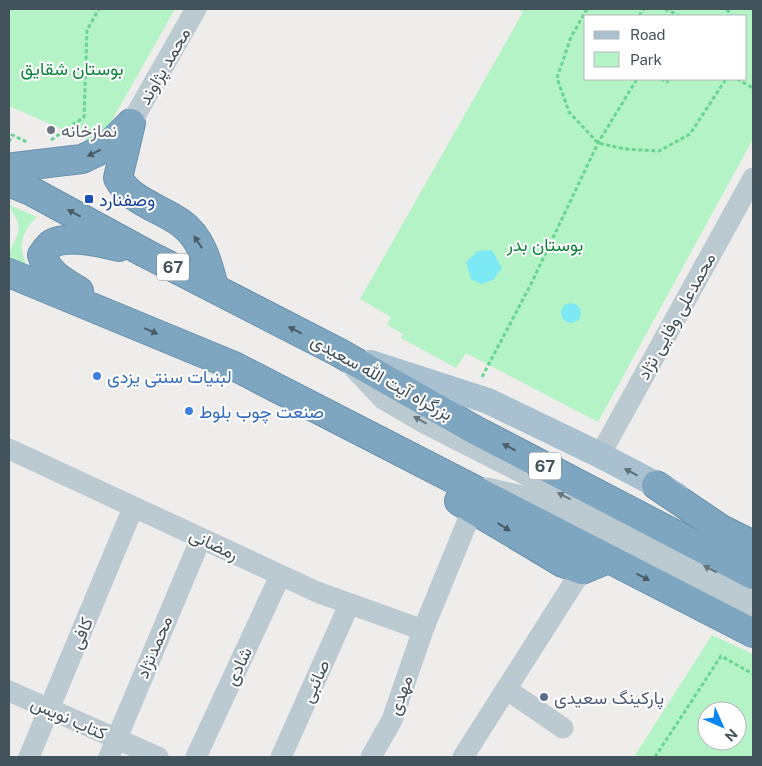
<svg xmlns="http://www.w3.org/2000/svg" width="762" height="766" font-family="'Public Sans',Vazirmatn,sans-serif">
<rect width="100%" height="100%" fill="#efecec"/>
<!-- green -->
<path fill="#b4f3c5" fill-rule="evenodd" d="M 9,9 L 175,9 L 98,145 L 9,106 Z
M 517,9 L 753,9 L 753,139 L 598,422 L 466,353 L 456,368 L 401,338 L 403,334 L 387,325 L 391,317 L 360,299 L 523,12 ZM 586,16 L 746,16 L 746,79 L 586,79 Z
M 9,205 L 37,217 C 22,231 17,247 27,265 L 9,257 C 9,245 21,237 18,223 C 16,217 11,211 9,205 Z
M 712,635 L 753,654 L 753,757 L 634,757 ZM 707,711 L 737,711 L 737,741 L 707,741 Z"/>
<!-- water -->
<path fill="#7de9f4" d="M 492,250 L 502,268 L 493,280 L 481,284 L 471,279 L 466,262 L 478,251 Z
M561 313a10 10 0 1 1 20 0a10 10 0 1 1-20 0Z"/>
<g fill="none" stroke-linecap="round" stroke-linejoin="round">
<!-- highway casing -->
<g stroke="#6991ad" stroke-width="30">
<path id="highway" d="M 131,123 L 118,178 C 130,201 160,208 181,223 C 202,238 208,264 214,287
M 14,167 L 82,159 L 107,147 L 130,124
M 9,182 L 31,191 L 145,253 L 338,352 L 475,430 L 753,575
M 9,273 L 234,366 L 753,633
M 79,291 C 64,282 47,273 42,255 C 44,252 47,248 49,246 C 62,233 103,243 119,247
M 656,485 L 721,529 L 753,545
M 459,501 L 563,563 L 582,570 L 608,559"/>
</g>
<!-- path -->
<path stroke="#69d493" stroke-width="3" stroke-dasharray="4 2.5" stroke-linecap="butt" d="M 587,9 L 571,37 L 557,78 L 569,112 L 598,143 L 625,149 L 659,151 L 690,134 L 726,79
M 665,9 L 680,16
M 727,9 L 731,16
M 639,16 L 644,9
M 661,79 L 667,82 L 669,79
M 737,79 L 753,88
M 51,140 L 84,117 L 87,30 L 99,9
M 9,142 L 12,135 L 25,141 L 24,144
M 482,377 L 531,284 L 598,143 L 637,79
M 655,757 L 721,656 L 753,674"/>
<!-- minor -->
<path stroke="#bbc9d1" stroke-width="21" d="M 131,123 L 196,9
M 352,366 L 383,399 L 422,422 L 753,590
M 9,449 L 317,592 L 423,630
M 600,455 L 753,178
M 487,488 L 527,497 L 753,611
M 506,689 L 563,728
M 9,691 L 158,757
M 29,757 L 133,508
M 109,757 L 201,538
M 196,757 L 280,576
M 281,757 L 349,605
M 371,757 L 392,720 L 423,630 L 473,508
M 463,757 L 582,570"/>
<!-- major -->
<path stroke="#a8c0cf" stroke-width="26" d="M 371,363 L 488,401 L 600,455 L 676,495"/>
<!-- highway -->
<use href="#highway" stroke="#7ea6c1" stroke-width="28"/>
</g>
<!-- one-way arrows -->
<defs><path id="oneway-solid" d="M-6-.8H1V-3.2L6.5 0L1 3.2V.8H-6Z" transform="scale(1.25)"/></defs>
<g fill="#495b65">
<use href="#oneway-solid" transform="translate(94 153) rotate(154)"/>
<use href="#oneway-solid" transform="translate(74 213) rotate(-152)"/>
<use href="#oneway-solid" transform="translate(198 242) rotate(-123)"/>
<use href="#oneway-solid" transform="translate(295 330) rotate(-152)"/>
<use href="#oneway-solid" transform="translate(151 331) rotate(23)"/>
<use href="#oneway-solid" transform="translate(509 447) rotate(-152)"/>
<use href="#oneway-solid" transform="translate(504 527) rotate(31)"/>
<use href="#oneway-solid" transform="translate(643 577) rotate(27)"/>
</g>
<g fill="#67767e">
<use href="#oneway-solid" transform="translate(420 420) rotate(-151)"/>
<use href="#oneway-solid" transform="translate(564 496) rotate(-153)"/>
<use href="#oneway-solid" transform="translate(710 569) rotate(-153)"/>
</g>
<use fill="#5c6e78" href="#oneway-solid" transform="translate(631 472) rotate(-152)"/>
<!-- markers -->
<circle fill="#6b7280" stroke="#fff" stroke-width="2" cx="51" cy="130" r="5"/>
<rect fill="#1a4fb4" stroke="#fff" stroke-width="2" x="84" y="194" width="10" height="10" rx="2.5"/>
<g fill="#3f7fe0" stroke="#fff" stroke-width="2">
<circle cx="97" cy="376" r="5"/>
<circle cx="189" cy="411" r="5"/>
</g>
<circle fill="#5c6f8a" stroke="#fff" stroke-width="2" cx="544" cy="697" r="5"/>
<g text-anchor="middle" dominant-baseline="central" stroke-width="4" stroke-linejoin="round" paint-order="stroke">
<!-- shield labels -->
<g fill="#fff" stroke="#7b878c" stroke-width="1">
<rect x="157" y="253.5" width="32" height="27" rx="4"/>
<rect x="529" y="452.5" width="32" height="27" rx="4"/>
</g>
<g font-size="16" font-weight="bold" fill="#43535b">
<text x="173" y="267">67</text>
<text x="545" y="466">67</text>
</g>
<!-- street labels -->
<g font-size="18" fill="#43535b" stroke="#fff">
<text transform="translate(164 66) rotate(-60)">محمد پژاوند</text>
<text transform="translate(676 316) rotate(-61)">محمدعلی وفایی نژاد</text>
<text transform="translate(382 377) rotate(29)">بزرگراه آیت الله سعیدی</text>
<text transform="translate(214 544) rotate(25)">رمضانی</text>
<text transform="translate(81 633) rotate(-67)">کافی</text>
<text transform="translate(154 647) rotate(-67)">محمدنژاد</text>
<text transform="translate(238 666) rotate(-65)">شادی</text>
<text transform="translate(315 681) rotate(-66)">صائبی</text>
<text transform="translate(400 695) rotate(-70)">مهدی</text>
<text transform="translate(69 718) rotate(24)">کتاب نویس</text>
</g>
<!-- park labels -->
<g font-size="18" fill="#0d833a" stroke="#fff">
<text x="72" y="68">بوستان شقایق</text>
<text x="545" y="244">بوستان بدر</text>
</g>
<!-- worship labels -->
<g font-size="18" fill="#5b616d" stroke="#fff" text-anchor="start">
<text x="61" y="130">نمازخانه</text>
</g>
<!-- transit labels -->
<g font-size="18" fill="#164399" stroke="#fff" text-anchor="start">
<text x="99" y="199">وصفنارد</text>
</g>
<!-- shop labels -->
<g font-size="18" fill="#366cbe" stroke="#fff" text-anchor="start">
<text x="107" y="376">لبنیات سنتی یزدی</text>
<text x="199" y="411">صنعت چوب بلوط</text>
</g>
<!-- service labels -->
<g font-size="18" fill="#4e5e75" stroke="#fff" text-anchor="start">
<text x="554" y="697">پارکینگ سعیدی</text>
</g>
</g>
<!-- border -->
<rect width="762" height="766" fill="none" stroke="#43535b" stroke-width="20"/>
<!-- legend -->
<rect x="584" y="15" width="162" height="65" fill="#ffffff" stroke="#b4babd"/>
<rect x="594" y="31" width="25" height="8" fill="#a8c0cf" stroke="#b4babd"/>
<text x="630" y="40" font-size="15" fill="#43535b">Road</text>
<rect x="594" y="52" width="25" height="15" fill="#b4f3c5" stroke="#b4babd"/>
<text x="630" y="65" font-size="15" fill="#43535b">Park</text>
<!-- north arrow -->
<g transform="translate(722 726) rotate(135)"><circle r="24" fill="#ffffff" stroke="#b4babd"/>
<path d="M0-4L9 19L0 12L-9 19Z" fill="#0787ee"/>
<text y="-8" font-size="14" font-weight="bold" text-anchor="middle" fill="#43535b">N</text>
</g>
</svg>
